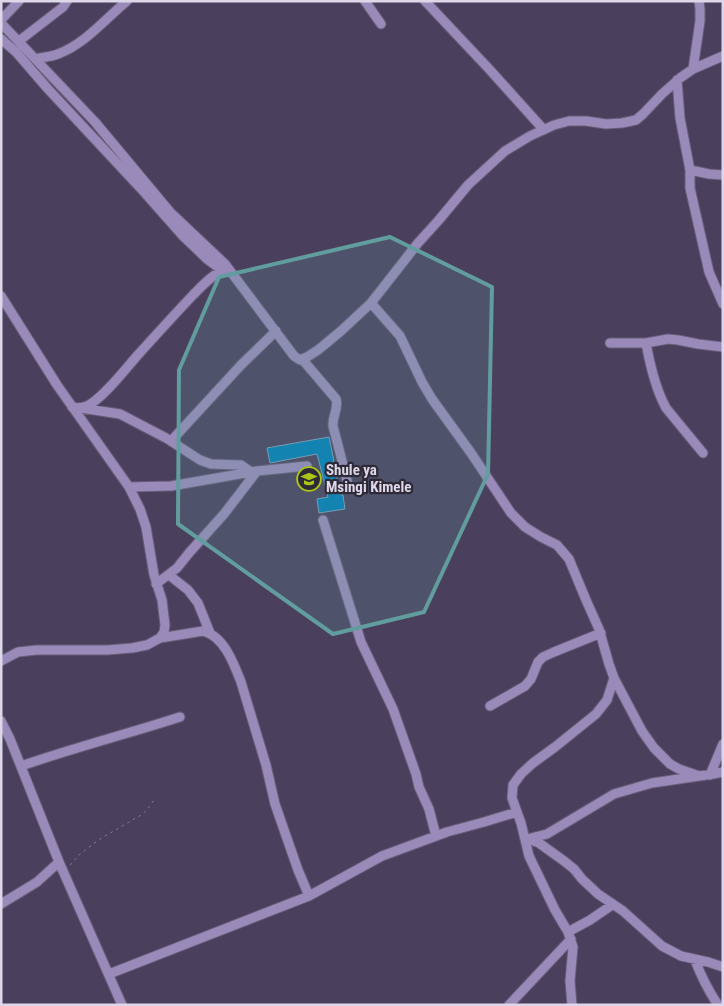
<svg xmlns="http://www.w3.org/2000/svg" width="724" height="1006" font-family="'Roboto Condensed',sans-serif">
<rect width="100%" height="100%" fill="#4a405d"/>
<!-- building -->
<path fill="#007db7" stroke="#7d9eb6" d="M 329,437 L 334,461 L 333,462 L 341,495 L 343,495 L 345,509 L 319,513 L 317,499 L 328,497 L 317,454 L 270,463 L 267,448 Z"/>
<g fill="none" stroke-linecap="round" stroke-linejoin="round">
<!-- minor casing -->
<g stroke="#675e79" stroke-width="11">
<path id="minor" d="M 365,1 L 381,24
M 425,1 L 490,70 L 544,130
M 1,20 L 19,1
M 1,23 L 95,122 L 170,212 L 225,264 L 294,356 L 300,360 L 307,357 L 318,350 L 341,331 L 371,303 L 418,243 L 438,221 L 468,185 L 505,151 L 530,136 L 554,125 L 569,121 L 586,121 L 606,124 L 622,123 L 636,120 L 643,114 L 662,94 L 680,78 L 693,69 L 723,56
M 1,39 L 16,52 L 48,89 L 145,193 L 183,236 L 207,259 L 222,270
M 19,41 L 63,7 L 67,1
M 35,59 C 43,57 51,57 58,54 C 85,44 105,19 127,1
M 693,69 L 700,21 L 700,9 L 699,1
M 677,80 L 680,118 L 690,170 L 690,188 L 709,272 L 723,304
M 690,170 L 709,174 L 723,175
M 1,296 L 57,385 L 129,487 L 140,509 L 146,527 L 154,575 L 162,600 L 165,625 L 164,632 L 160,638 L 147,645 L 132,648 L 107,650 L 37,650 L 18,652 L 1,661
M 371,303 L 400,336 L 422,382 L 432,399 L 471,453 L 511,513 L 525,527 L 541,537 L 557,545 L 569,559 L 586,600 L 599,629 L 609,664 L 614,678 L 642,731 L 654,748 L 670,764 L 679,769 L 699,776
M 610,343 L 646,343 L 668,339 L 678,340 L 698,344 L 723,347
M 646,343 C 650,365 655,388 666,408 L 703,453
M 302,359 L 336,399 C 339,409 332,416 333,426 L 349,488
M 72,407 C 77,408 82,408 87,406 C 102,399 124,371 136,357 C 155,336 174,315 193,295 C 202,286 215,272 226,269
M 81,408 L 120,414 L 166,438 L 200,460 L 211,464 L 241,465 L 251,472
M 171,441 L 241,365 L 276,331
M 129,487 L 171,486 L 257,471 L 307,466
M 323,520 L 361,642 L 393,709 L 416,774 L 419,787 L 429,809 L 436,836
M 169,575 L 188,590 L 198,603 L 210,633
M 156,584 L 177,568 L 189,553 L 224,514 L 257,471
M 160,638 L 203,631 C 224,636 234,664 241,682 L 266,765 L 275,804 L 298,870 L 309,896
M 490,706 L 525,686 L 531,679 L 538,662 L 543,657 L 554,652 L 601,633
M 1,721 L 10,739 L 59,862 L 122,1005
M 21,766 C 73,748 127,734 180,717
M 710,775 L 723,744
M 527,839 L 547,834 L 614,794 L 652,783 L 713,774 L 723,772
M 529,839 L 539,843 L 564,861 L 574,869 L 582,879 L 598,894 L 623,911 L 662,946 L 681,956 L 708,962 L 723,967
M 1,904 L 37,882 L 59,862
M 568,932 L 590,920 L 612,905
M 695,960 C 701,976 708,990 718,1005
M 109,974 L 309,896 L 382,856 L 447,832 L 484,822 L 517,812
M 509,1005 L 571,939
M 572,1005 L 570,981 L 573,947 L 568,932 L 555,910 L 529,856 L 521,823 L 512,798 L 513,785 L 521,774 L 533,763 L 555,747 L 596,714 L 607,700 L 614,678"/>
</g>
<!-- path -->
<path stroke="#847b94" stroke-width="1" stroke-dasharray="2.5 4" stroke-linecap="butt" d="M 1,1 L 3,3
M 70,865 L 80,854 L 100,839 L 141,815 L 147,810 L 154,800"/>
<!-- minor -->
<use href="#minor" stroke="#9a8aba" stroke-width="9"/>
</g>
<!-- marked area -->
<path fill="#619d9f" fill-opacity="0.2" stroke="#619d9f" stroke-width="4" stroke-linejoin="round" d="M 390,237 L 492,287 L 488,474 L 424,612 L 333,634 L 178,524 L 179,370 L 219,277 Z"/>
<!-- icons -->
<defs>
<g id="school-ring" transform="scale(1.25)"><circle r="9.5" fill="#2e2a37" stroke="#abc614" stroke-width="1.5"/><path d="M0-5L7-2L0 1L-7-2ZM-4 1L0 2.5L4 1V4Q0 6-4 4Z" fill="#abc614"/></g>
</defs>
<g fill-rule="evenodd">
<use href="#school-ring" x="309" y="479"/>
</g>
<g text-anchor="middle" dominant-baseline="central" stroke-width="4.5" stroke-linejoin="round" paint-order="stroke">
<!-- poi labels -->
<g font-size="15" font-weight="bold" fill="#ddd7e9" stroke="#2e2a37" text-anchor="start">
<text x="326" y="470">Shule ya<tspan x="326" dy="17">Msingi Kimele</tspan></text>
</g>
</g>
<!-- border -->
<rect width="724" height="1006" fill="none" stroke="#ddd7e9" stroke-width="5"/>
</svg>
